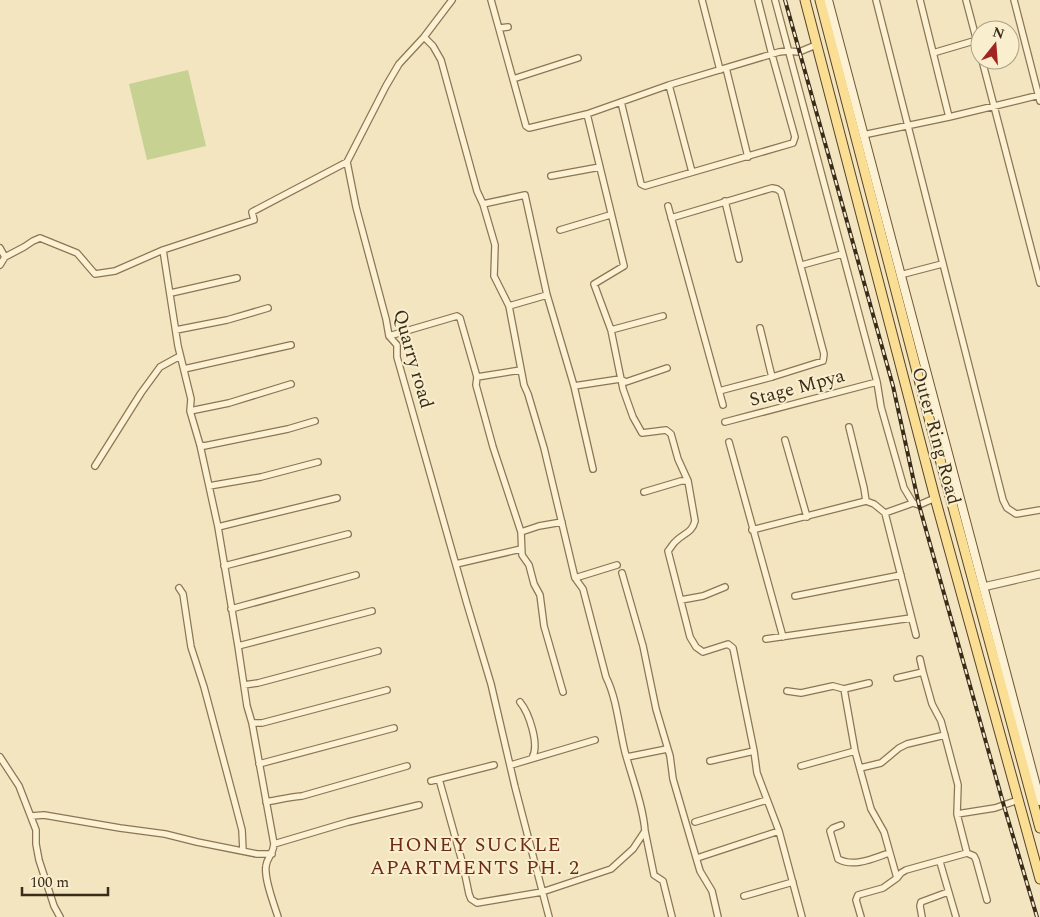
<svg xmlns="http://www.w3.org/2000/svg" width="1040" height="917" font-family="Spectral,serif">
<rect width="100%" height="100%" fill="#f2e5bf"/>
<!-- pitch -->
<path fill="#c6d192" d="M 188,70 L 206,146 L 147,160 L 129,84 Z"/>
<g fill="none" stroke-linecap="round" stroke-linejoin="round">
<!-- minor casing -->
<g stroke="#8c7555" stroke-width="8">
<path id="minor" d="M 452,0 L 424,37 L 399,64 L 386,86 L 347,162 L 356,207 L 386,319 L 389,336 L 397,345 L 397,357 L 467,604 L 491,684 L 515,787 L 549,917
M 491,0 L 526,126 L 529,128 L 587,114 L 624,266 L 594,284 L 611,330 L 623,389 L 633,417 L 642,433 L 666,430 L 671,434 L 678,459 L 688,481 L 695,521 C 692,533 684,533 676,541 C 673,543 671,548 668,551 L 690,637 L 696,647 L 703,652 L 728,644 L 733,648 L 754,751 L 757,773 L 779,831 L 802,917
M 702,0 L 720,70
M 775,0 L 877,382 L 881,407 L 904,488 L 913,503
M 876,0 L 1003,500 L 1007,508 L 1016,514 L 1040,510
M 920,0 L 949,117
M 966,0 L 980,53
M 1014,0 L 1040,101
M 500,28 L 508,27
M 424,37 L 433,46 L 441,60 L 477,191 L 483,204 L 495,245 L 494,276 L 509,306 L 524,385 L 528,394 L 544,448 L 575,578 L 583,589 L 606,677 C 617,699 619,728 625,752 C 632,778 643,805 645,831 L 633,849 L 611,869 L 542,892 L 477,903 L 471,899 L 469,894 L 463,865 L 439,779
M 933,53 L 977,40
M 982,60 L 1040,283
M 726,68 L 748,157
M 513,79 L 578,58
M 669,85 L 692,172
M 621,102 L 641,184 L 645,186 L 793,143 L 795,137 L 772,55 L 758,0
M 587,114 L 669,85 L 779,52 L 788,51 L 799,52 L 816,45
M 863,135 L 949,117 L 1040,95
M 551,176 L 600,167
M 725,201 L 739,259
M 483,204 L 525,195 L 547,295 L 574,386 L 593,469
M 668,206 L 723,405
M 671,218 L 772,188 L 777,189 L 781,192 L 824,354 L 823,361 L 772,377 L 719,391
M 560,230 L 610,215
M 0,248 L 5,257
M 163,250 L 178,346 L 191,399 L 190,411 L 200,445 L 218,527 L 238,646 L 247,706 L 252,723 L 274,844 C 273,855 267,857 266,866 C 264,879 274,904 278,917
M 0,265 L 5,257 L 24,247 L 33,241 L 40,238 L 77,253 L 95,274 L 115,271 L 163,250 L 254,220 L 252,212 L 347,162
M 802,265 L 842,254
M 900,275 L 942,264
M 171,293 L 237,278
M 509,306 L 547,295
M 760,328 L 772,377
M 176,330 L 227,320 L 268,308
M 611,330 L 663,316
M 389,336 L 457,316 L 460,318 L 477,377 L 476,385 L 493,447 L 521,532 L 522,555 L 529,565 L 534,584 L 540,595 L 544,626 L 563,692
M 184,369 L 291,345
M 477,377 L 521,370
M 574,386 L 620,379 L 626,382 L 667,368
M 190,411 L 229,403 L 291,384
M 725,422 L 877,382
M 849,427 L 864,488 L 866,501
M 785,440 L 807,517
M 729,442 L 783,637
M 200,445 L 204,446 L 288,429 L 315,421
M 95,466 L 141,393 L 160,367 L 180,356
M 209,486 L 261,477 L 318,462
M 644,492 L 681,481 L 688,481
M 885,513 L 916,635
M 218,527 L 337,498
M 752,530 L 866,501 L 874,504 L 885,513 L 913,503 L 919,505 L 935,498
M 521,532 L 539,526 L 562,522
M 456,564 L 521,549
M 224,566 L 348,534
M 622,573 L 643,646 L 656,709 L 670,756 L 673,779 L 700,871 L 712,891 L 718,917
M 575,578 L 617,565
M 179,588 L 183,594 L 191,647 L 204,687 L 236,807 L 242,830 L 243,851
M 795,596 L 901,575
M 681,600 L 703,596 L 725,587
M 231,609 L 356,575
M 766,639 L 911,618
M 238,646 L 372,611
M 920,659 L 923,672
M 897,678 L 923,672 L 932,704 L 941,721 L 958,785 L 957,814 L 967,853 L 974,856 L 976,860 L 987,900
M 244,685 L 258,683 L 378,651
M 844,689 L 855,751 L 871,809 L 884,832 L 897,878 L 883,888 L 858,895 L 856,900 L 861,917
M 787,691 L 801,693 L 833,686 L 844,689 L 869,683
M 520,702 C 529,713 540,745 532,758
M 252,723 L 262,723 L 387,690
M 0,757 L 19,786 L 36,830 L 36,844 L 39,860 L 54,906 L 60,917
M 627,757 L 667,749
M 710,761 L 754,751
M 259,764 L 394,728
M 511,765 L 595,740
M 801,766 L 855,751
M 860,768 L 881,763 L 899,748 L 907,744 L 945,735
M 431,781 L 494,765
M 266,802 C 278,800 289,797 302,796 L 407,766
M 957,814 L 995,808 L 1018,800
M 31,816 L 44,815 L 120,828 L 165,834 L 197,842 L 257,854 L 272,854
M 695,822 L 767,800
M 841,825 L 833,828 L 830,831 L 838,859 C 854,868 874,858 889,853
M 645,831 L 654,875 L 663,881 L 672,917
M 274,844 L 348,822 L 419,805
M 697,858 L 779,831
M 940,862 L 956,917
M 897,878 L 901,873 L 906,870 L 967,853
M 744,896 L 793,882
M 922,917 L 920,906 L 921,902 L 948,892"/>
</g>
<!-- tertiary casing -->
<g stroke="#8c7555" stroke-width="9">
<path id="tertiary" d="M 983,587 L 1040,574"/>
</g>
<!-- secondary casing -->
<g stroke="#6e5639" stroke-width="10">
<path id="secondary" d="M 828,0 L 1040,801"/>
</g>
<!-- primary casing -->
<g stroke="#59432a" stroke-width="11">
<path id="primary" d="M 805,0 L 935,498 L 1040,879
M 820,0 L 934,437 L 1040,828"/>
</g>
<!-- minor -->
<use href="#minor" stroke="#fcf2d3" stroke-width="5.5"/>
<!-- tertiary -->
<use href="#tertiary" stroke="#fcf2d3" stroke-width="7"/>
<!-- secondary -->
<use href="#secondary" stroke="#fcf2d3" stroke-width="8"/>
<!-- primary -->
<use href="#primary" stroke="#f9de93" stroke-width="9"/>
<!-- rail casing -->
<g stroke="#3a2c1b" stroke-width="4">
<path id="rail" d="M 785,0 L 893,386 L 919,505 L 1004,806 L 1037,917"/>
</g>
<!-- rail -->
<use href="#rail" stroke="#f9efcf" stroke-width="2" stroke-dasharray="5.5" stroke-linecap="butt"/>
</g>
<g text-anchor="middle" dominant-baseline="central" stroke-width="4" stroke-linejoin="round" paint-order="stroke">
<!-- street labels -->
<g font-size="19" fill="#3a2c1b" stroke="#f9efcf">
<text transform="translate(413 359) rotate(74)">Quarry road</text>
<text transform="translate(797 388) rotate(-15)">Stage Mpya</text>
<text transform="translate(936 436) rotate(75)">Outer Ring Road</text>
</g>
<!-- neighbourhood labels -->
<g font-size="20" letter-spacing="1" fill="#6b2c17" stroke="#f9efcf">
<text x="475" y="845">HONEY SUCKLE<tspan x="475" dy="23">APARTMENTS PH. 2</tspan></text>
</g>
</g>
<!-- north arrow -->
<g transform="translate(995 45) rotate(17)"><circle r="24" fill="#f9efcf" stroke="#ada187"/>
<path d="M0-4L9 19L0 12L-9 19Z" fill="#a12520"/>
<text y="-8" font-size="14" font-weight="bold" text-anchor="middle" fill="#3a2c1b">N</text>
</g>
<!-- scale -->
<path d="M22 887v8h86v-8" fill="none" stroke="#3a2c1b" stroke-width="2.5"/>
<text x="30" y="887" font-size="15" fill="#3a2c1b" stroke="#f9efcf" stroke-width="4" paint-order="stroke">100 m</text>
</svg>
